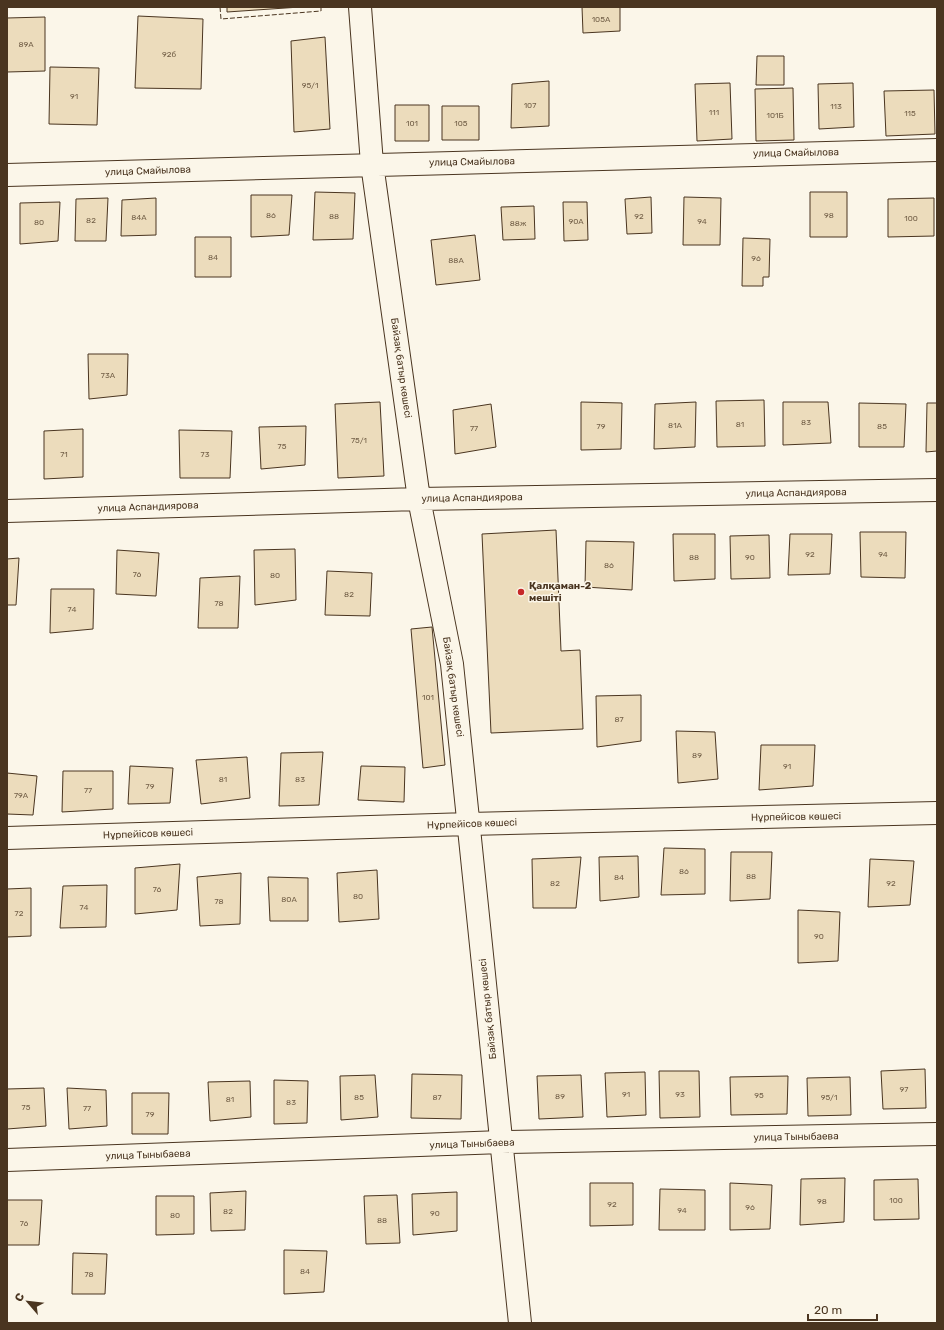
<svg xmlns="http://www.w3.org/2000/svg" width="944" height="1330" font-family="Rubik,sans-serif">
<rect width="100%" height="100%" fill="#fbf6e9"/>
<!-- building -->
<path fill="#ecdcbc" stroke="#4a3520" d="M 227,7 L 300,7 L 227,12 Z
M 582,7 L 620,7 L 620,31 L 583,33 Z
M 138,16 L 203,19 L 201,89 L 135,88 Z
M 45,17 L 45,71 L 7,72 L 7,18 Z
M 325,37 L 330,129 L 294,132 L 291,41 Z
M 757,56 L 784,56 L 784,85 L 756,85 Z
M 50,67 L 99,68 L 97,125 L 49,124 Z
M 549,81 L 549,126 L 511,128 L 512,84 Z
M 730,83 L 732,139 L 697,141 L 695,84 Z
M 853,83 L 854,127 L 819,129 L 818,84 Z
M 793,88 L 794,140 L 756,141 L 755,89 Z
M 934,90 L 935,134 L 886,136 L 884,91 Z
M 395,105 L 429,105 L 429,141 L 395,141 Z
M 442,106 L 479,106 L 479,140 L 442,140 Z
M 315,192 L 355,193 L 353,239 L 313,240 Z
M 810,192 L 847,192 L 847,237 L 810,237 Z
M 251,195 L 292,195 L 289,235 L 251,237 Z
M 651,197 L 652,233 L 627,234 L 625,199 Z
M 684,197 L 721,198 L 720,245 L 683,245 Z
M 108,198 L 106,241 L 75,241 L 76,199 Z
M 156,198 L 156,235 L 121,236 L 122,200 Z
M 934,198 L 934,236 L 888,237 L 888,199 Z
M 60,202 L 58,241 L 20,244 L 20,203 Z
M 563,202 L 587,202 L 588,240 L 564,241 Z
M 534,206 L 535,239 L 503,240 L 501,207 Z
M 475,235 L 480,280 L 436,285 L 431,240 Z
M 195,237 L 231,237 L 231,277 L 195,277 Z
M 743,238 L 770,239 L 769,277 L 763,277 L 763,286 L 742,286 Z
M 88,354 L 128,354 L 127,395 L 89,399 Z
M 764,400 L 765,446 L 717,447 L 716,401 Z
M 380,402 L 384,476 L 338,478 L 335,404 Z
M 581,402 L 622,403 L 621,449 L 581,450 Z
M 696,402 L 695,447 L 654,449 L 655,404 Z
M 783,402 L 828,402 L 831,443 L 783,445 Z
M 859,403 L 906,404 L 904,447 L 859,447 Z
M 927,403 L 937,403 L 937,451 L 926,452 Z
M 491,404 L 496,447 L 455,454 L 453,410 Z
M 306,426 L 305,465 L 261,469 L 259,427 Z
M 83,429 L 83,477 L 44,479 L 44,431 Z
M 179,430 L 232,431 L 230,478 L 180,478 Z
M 556,530 L 561,651 L 580,650 L 583,729 L 491,733 L 482,534 Z
M 860,532 L 906,532 L 905,578 L 861,577 Z
M 673,534 L 715,534 L 715,579 L 674,581 Z
M 790,534 L 832,534 L 830,574 L 788,575 Z
M 769,535 L 770,578 L 731,579 L 730,536 Z
M 586,541 L 634,542 L 632,590 L 585,587 Z
M 295,549 L 296,600 L 255,605 L 254,550 Z
M 117,550 L 159,553 L 156,596 L 116,594 Z
M 19,558 L 16,605 L 7,605 L 7,559 Z
M 327,571 L 372,573 L 370,616 L 325,615 Z
M 240,576 L 238,628 L 198,628 L 200,578 Z
M 51,589 L 94,589 L 93,629 L 50,633 Z
M 432,627 L 445,765 L 423,768 L 411,629 Z
M 641,695 L 641,741 L 597,747 L 596,696 Z
M 676,731 L 715,732 L 718,779 L 678,783 Z
M 761,745 L 815,745 L 813,786 L 759,790 Z
M 323,752 L 319,805 L 279,806 L 281,753 Z
M 247,757 L 250,798 L 201,804 L 196,760 Z
M 130,766 L 173,768 L 170,803 L 128,804 Z
M 361,766 L 405,767 L 404,802 L 358,800 Z
M 63,771 L 113,771 L 113,809 L 62,812 Z
M 7,773 L 37,776 L 33,815 L 7,814 Z
M 664,848 L 705,849 L 705,894 L 661,895 Z
M 731,852 L 772,852 L 770,899 L 730,901 Z
M 638,856 L 639,897 L 600,901 L 599,857 Z
M 581,857 L 576,908 L 533,908 L 532,859 Z
M 870,859 L 914,861 L 910,905 L 868,907 Z
M 180,864 L 177,910 L 135,914 L 135,868 Z
M 377,870 L 379,919 L 339,922 L 337,873 Z
M 241,873 L 240,924 L 200,926 L 197,877 Z
M 268,877 L 308,878 L 308,921 L 270,921 Z
M 107,885 L 106,927 L 60,928 L 63,886 Z
M 31,888 L 31,936 L 7,937 L 7,889 Z
M 798,910 L 840,912 L 838,961 L 798,963 Z
M 925,1069 L 926,1108 L 883,1109 L 881,1071 Z
M 659,1071 L 699,1071 L 700,1117 L 660,1118 Z
M 645,1072 L 646,1115 L 607,1117 L 605,1073 Z
M 412,1074 L 462,1075 L 461,1119 L 411,1118 Z
M 375,1075 L 378,1117 L 341,1120 L 340,1076 Z
M 581,1075 L 583,1117 L 539,1119 L 537,1076 Z
M 788,1076 L 787,1114 L 731,1115 L 730,1077 Z
M 850,1077 L 851,1115 L 808,1116 L 807,1078 Z
M 274,1080 L 308,1081 L 307,1123 L 274,1124 Z
M 250,1081 L 251,1117 L 210,1121 L 208,1082 Z
M 44,1088 L 46,1126 L 7,1129 L 7,1089 Z
M 67,1088 L 106,1090 L 107,1126 L 69,1129 Z
M 132,1093 L 169,1093 L 168,1134 L 132,1134 Z
M 845,1178 L 844,1222 L 800,1225 L 801,1179 Z
M 918,1179 L 919,1219 L 874,1220 L 874,1180 Z
M 590,1183 L 633,1183 L 633,1225 L 590,1226 Z
M 730,1183 L 772,1185 L 770,1229 L 730,1230 Z
M 660,1189 L 705,1190 L 705,1230 L 659,1230 Z
M 246,1191 L 245,1230 L 211,1231 L 210,1193 Z
M 457,1192 L 457,1231 L 413,1235 L 412,1194 Z
M 397,1195 L 400,1243 L 366,1244 L 364,1196 Z
M 156,1196 L 194,1196 L 194,1234 L 156,1235 Z
M 7,1200 L 42,1200 L 39,1245 L 7,1245 Z
M 284,1250 L 327,1251 L 324,1292 L 284,1294 Z
M 73,1253 L 107,1254 L 105,1294 L 72,1294 Z"/>
<g fill="none" stroke-linecap="round" stroke-linejoin="round">
<!-- minor casing -->
<g stroke="#4a3520" stroke-width="24">
<path id="minor" d="M 360,7 L 372,164 L 419,499 L 452,664 L 520,1323
M 7,175 L 937,150
M 7,511 L 419,499 L 937,490
M 7,838 L 469,824 L 937,813
M 7,1160 L 502,1142 L 937,1134"/>
</g>
<!-- minor -->
<use href="#minor" stroke="#fbf6e9" stroke-width="22"/>
<!-- fence -->
<path stroke="#4a3520" stroke-width="1" stroke-dasharray="5 2" stroke-linecap="butt" d="M 220,7 L 221,19 L 321,11 L 321,7"/>
</g>
<!-- markers -->
<circle fill="#c62828" stroke="#fbf6e9" stroke-width="1.5" cx="521" cy="592" r="4"/>
<g text-anchor="middle" dominant-baseline="central" stroke-width="3" stroke-linejoin="round" paint-order="stroke">
<!-- number labels -->
<g font-size="8" fill="#725f47">
<text x="601" y="19">105А</text>
<text x="26" y="44">89А</text>
<text x="169" y="54">92б</text>
<text x="310" y="85">95/1</text>
<text x="74" y="96">91</text>
<text x="530" y="105">107</text>
<text x="836" y="106">113</text>
<text x="714" y="112">111</text>
<text x="910" y="113">115</text>
<text x="775" y="115">101Б</text>
<text x="412" y="123">101</text>
<text x="461" y="123">105</text>
<text x="271" y="215">86</text>
<text x="829" y="215">98</text>
<text x="334" y="216">88</text>
<text x="639" y="216">92</text>
<text x="139" y="217">84А</text>
<text x="911" y="218">100</text>
<text x="91" y="220">82</text>
<text x="576" y="221">90А</text>
<text x="702" y="221">94</text>
<text x="39" y="222">80</text>
<text x="518" y="223">88ж</text>
<text x="213" y="257">84</text>
<text x="756" y="258">96</text>
<text x="456" y="260">88А</text>
<text x="108" y="375">73А</text>
<text x="806" y="422">83</text>
<text x="740" y="424">81</text>
<text x="675" y="425">81А</text>
<text x="601" y="426">79</text>
<text x="882" y="426">85</text>
<text x="474" y="428">77</text>
<text x="359" y="440">75/1</text>
<text x="282" y="446">75</text>
<text x="64" y="454">71</text>
<text x="205" y="454">73</text>
<text x="810" y="554">92</text>
<text x="883" y="554">94</text>
<text x="694" y="557">88</text>
<text x="750" y="557">90</text>
<text x="609" y="565">86</text>
<text x="137" y="574">76</text>
<text x="275" y="575">80</text>
<text x="349" y="594">82</text>
<text x="219" y="603">78</text>
<text x="72" y="609">74</text>
<text x="428" y="697">101</text>
<text x="619" y="719">87</text>
<text x="697" y="755">89</text>
<text x="787" y="766">91</text>
<text x="223" y="779">81</text>
<text x="300" y="779">83</text>
<text x="150" y="786">79</text>
<text x="88" y="790">77</text>
<text x="21" y="795">79А</text>
<text x="684" y="871">86</text>
<text x="751" y="876">88</text>
<text x="619" y="877">84</text>
<text x="555" y="883">82</text>
<text x="891" y="883">92</text>
<text x="157" y="889">76</text>
<text x="358" y="896">80</text>
<text x="289" y="899">80А</text>
<text x="219" y="901">78</text>
<text x="84" y="907">74</text>
<text x="19" y="913">72</text>
<text x="819" y="936">90</text>
<text x="904" y="1089">97</text>
<text x="626" y="1094">91</text>
<text x="680" y="1094">93</text>
<text x="759" y="1095">95</text>
<text x="560" y="1096">89</text>
<text x="359" y="1097">85</text>
<text x="437" y="1097">87</text>
<text x="829" y="1097">95/1</text>
<text x="230" y="1099">81</text>
<text x="291" y="1102">83</text>
<text x="26" y="1107">75</text>
<text x="87" y="1108">77</text>
<text x="150" y="1114">79</text>
<text x="896" y="1200">100</text>
<text x="822" y="1201">98</text>
<text x="612" y="1204">92</text>
<text x="750" y="1207">96</text>
<text x="682" y="1210">94</text>
<text x="228" y="1211">82</text>
<text x="435" y="1213">90</text>
<text x="175" y="1215">80</text>
<text x="382" y="1220">88</text>
<text x="24" y="1223">76</text>
<text x="305" y="1271">84</text>
<text x="89" y="1274">78</text>
</g>
<!-- street labels -->
<g font-size="10" fill="#4a3520" stroke="#fbf6e9">
<text transform="translate(796 153) rotate(-1)">улица Смайылова</text>
<text transform="translate(472 162) rotate(-1)">улица Смайылова</text>
<text transform="translate(148 171) rotate(-2)">улица Смайылова</text>
<text transform="translate(401 368) rotate(82)">Байзақ батыр көшесі</text>
<text transform="translate(796 493) rotate(-1)">улица Аспандиярова</text>
<text transform="translate(472 498) rotate(-1)">улица Аспандиярова</text>
<text transform="translate(148 507) rotate(-2)">улица Аспандиярова</text>
<text transform="translate(453 687) rotate(82)">Байзақ батыр көшесі</text>
<text transform="translate(796 817) rotate(-1)">Нұрпейісов көшесі</text>
<text transform="translate(472 824) rotate(-2)">Нұрпейісов көшесі</text>
<text transform="translate(148 834) rotate(-2)">Нұрпейісов көшесі</text>
<text transform="translate(488 1009) rotate(-96)">Байзақ батыр көшесі</text>
<text transform="translate(796 1137) rotate(-1)">улица Тыныбаева</text>
<text transform="translate(472 1144) rotate(-2)">улица Тыныбаева</text>
<text transform="translate(148 1155) rotate(-2)">улица Тыныбаева</text>
</g>
<!-- poi labels -->
<g font-size="10" font-weight="bold" fill="#4a3520" stroke="#fbf6e9" text-anchor="start">
<text x="529" y="586">Қалқаман-2<tspan x="529" dy="12">мешіті</tspan></text>
</g>
</g>
<!-- border -->
<rect width="944" height="1330" fill="none" stroke="#4a3520" stroke-width="16"/>
<!-- north arrow -->
<g transform="translate(28 1302) rotate(298)" stroke="#fbf6e9" stroke-width="3" paint-order="stroke">
<path d="M0-3L7 15L0 10L-7 15Z" fill="#4a3520"/>
<text y="-6" font-size="11" font-weight="bold" text-anchor="middle" fill="#4a3520">С</text>
</g>
<!-- scale -->
<path d="M808 1314v6h69v-6" fill="none" stroke="#4a3520" stroke-width="2"/>
<text x="814" y="1314" font-size="12" fill="#4a3520" stroke="#fbf6e9" stroke-width="3" paint-order="stroke">20 m</text>
</svg>
